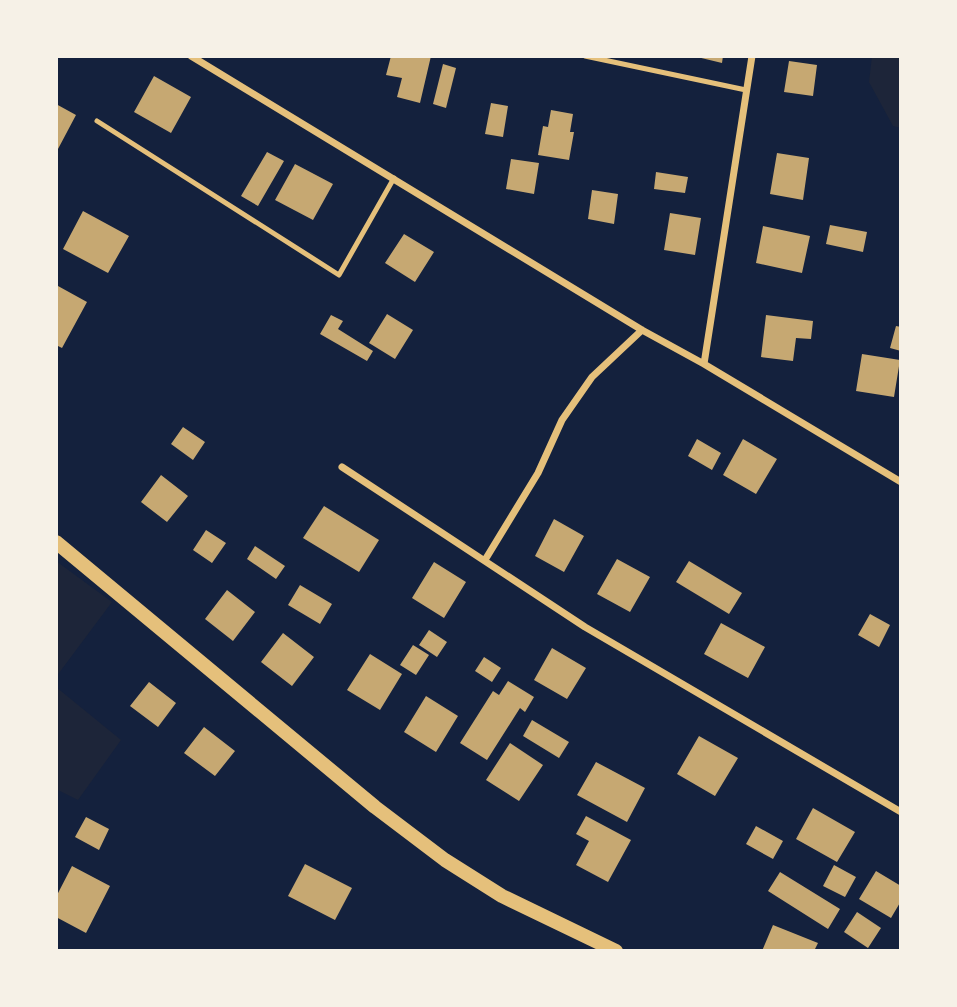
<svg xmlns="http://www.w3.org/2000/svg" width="957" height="1007" font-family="Quicksand,sans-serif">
<rect width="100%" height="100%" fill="#14213d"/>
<!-- green -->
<path fill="#1d2539" d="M 872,56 L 901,56 L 901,128 L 893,126 L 869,82 Z
M 56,561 L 112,602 L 56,677 Z
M 56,687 L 121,740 L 78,800 L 56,789 Z"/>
<!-- building -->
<path fill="#c6a872" d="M 391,56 L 431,56 L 420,103 L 397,97 L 402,78 L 386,75 Z
M 693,56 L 723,56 L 722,63 Z
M 789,61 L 817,65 L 813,96 L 784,92 Z
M 443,64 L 456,68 L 446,108 L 433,104 Z
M 154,76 L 191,97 L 171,133 L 134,112 Z
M 491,103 L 508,106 L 503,137 L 485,134 Z
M 56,104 L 76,115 L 58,149 L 56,148 Z
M 551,110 L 573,114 L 570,132 L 574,132 L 569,160 L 538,155 L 543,126 L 548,127 Z
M 267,152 L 284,161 L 258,206 L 241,196 Z
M 777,153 L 809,158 L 803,200 L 770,194 Z
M 511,159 L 539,163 L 534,194 L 506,189 Z
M 295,164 L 333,184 L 313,220 L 275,200 Z
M 656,172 L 688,177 L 685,193 L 654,189 Z
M 592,190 L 618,194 L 614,224 L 588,219 Z
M 83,211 L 129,236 L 108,273 L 63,249 Z
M 670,213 L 701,218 L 695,255 L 664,250 Z
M 830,225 L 867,232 L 863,252 L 826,244 Z
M 763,226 L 810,236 L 802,273 L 756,263 Z
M 404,234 L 434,252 L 415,282 L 385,263 Z
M 58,286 L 87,302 L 62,348 L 56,345 L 56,290 Z
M 387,314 L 413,330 L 395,359 L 369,343 Z
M 331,315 L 343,321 L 338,329 L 373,351 L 367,361 L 320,334 Z
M 766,315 L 813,321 L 811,339 L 796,338 L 793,361 L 761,357 Z
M 896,326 L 901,327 L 901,351 L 890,348 Z
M 862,354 L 900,360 L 894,397 L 856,391 Z
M 183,427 L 205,442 L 193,460 L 171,444 Z
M 697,439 L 721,453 L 712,470 L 688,456 Z
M 743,439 L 777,459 L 756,494 L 723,475 Z
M 161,475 L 188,496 L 167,522 L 141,502 Z
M 324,506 L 379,540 L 359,572 L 303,538 Z
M 554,519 L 584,536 L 564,572 L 535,556 Z
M 206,530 L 226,543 L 212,563 L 193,550 Z
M 255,546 L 285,566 L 276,579 L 247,559 Z
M 617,559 L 650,577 L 630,612 L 597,594 Z
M 689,561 L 742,593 L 729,614 L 676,582 Z
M 434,562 L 466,582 L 444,618 L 412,598 Z
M 300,585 L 332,604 L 320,624 L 288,605 Z
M 227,590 L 255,612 L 233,641 L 205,619 Z
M 870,614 L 890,625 L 879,647 L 858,635 Z
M 721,623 L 765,647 L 748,678 L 704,654 Z
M 429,630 L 447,642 L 437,657 L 419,645 Z
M 283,633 L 314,657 L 292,686 L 261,662 Z
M 413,645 L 429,655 L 416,675 L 400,665 Z
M 552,648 L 586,668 L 567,699 L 534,680 Z
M 370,654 L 402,674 L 380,710 L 347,690 Z
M 484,657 L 501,668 L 492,682 L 475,671 Z
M 508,681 L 534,697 L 525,712 L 520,708 L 487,760 L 460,743 L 493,691 L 499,695 Z
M 149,682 L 176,703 L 158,727 L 130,706 Z
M 426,696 L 458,716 L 436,752 L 404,732 Z
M 532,720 L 569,742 L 559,758 L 523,736 Z
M 204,727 L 235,751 L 215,776 L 184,753 Z
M 699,736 L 738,758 L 715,796 L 677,774 Z
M 510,743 L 543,765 L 519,801 L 486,780 Z
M 596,762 L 645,788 L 627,822 L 577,795 Z
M 813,808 L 855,832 L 837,862 L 796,839 Z
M 586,816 L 631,840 L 608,882 L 576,865 L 589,841 L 576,834 Z
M 86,817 L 109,829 L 99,850 L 75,837 Z
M 756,826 L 783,841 L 773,859 L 746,844 Z
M 305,864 L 352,888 L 335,920 L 288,896 Z
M 834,865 L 856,877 L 845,897 L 823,886 Z
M 72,866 L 110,886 L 86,933 L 56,917 L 56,897 Z
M 876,871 L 901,886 L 901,901 L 891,918 L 859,899 Z
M 780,872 L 840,909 L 828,929 L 768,891 Z
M 857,912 L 881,928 L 868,948 L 844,932 Z
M 773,925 L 818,943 L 814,951 L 762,951 Z"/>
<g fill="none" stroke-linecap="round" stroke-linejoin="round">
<!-- service -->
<path stroke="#e5c07b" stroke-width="5" d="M 585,56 L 746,90
M 97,121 L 339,275 L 394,178"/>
<!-- minor -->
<path stroke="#e5c07b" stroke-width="7" d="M 191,56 L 642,330 L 704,364 L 901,482
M 704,364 L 752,56
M 342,467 L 585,627 L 901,812
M 485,560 L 538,473 L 562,420 L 592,377 L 642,330"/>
<!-- secondary -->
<path stroke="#e5c07b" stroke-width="14" d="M 56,542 L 375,807 L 445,860 L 502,896 L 616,951"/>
</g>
<!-- border -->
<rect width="957" height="1007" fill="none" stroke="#f6f1e7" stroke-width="116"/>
</svg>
